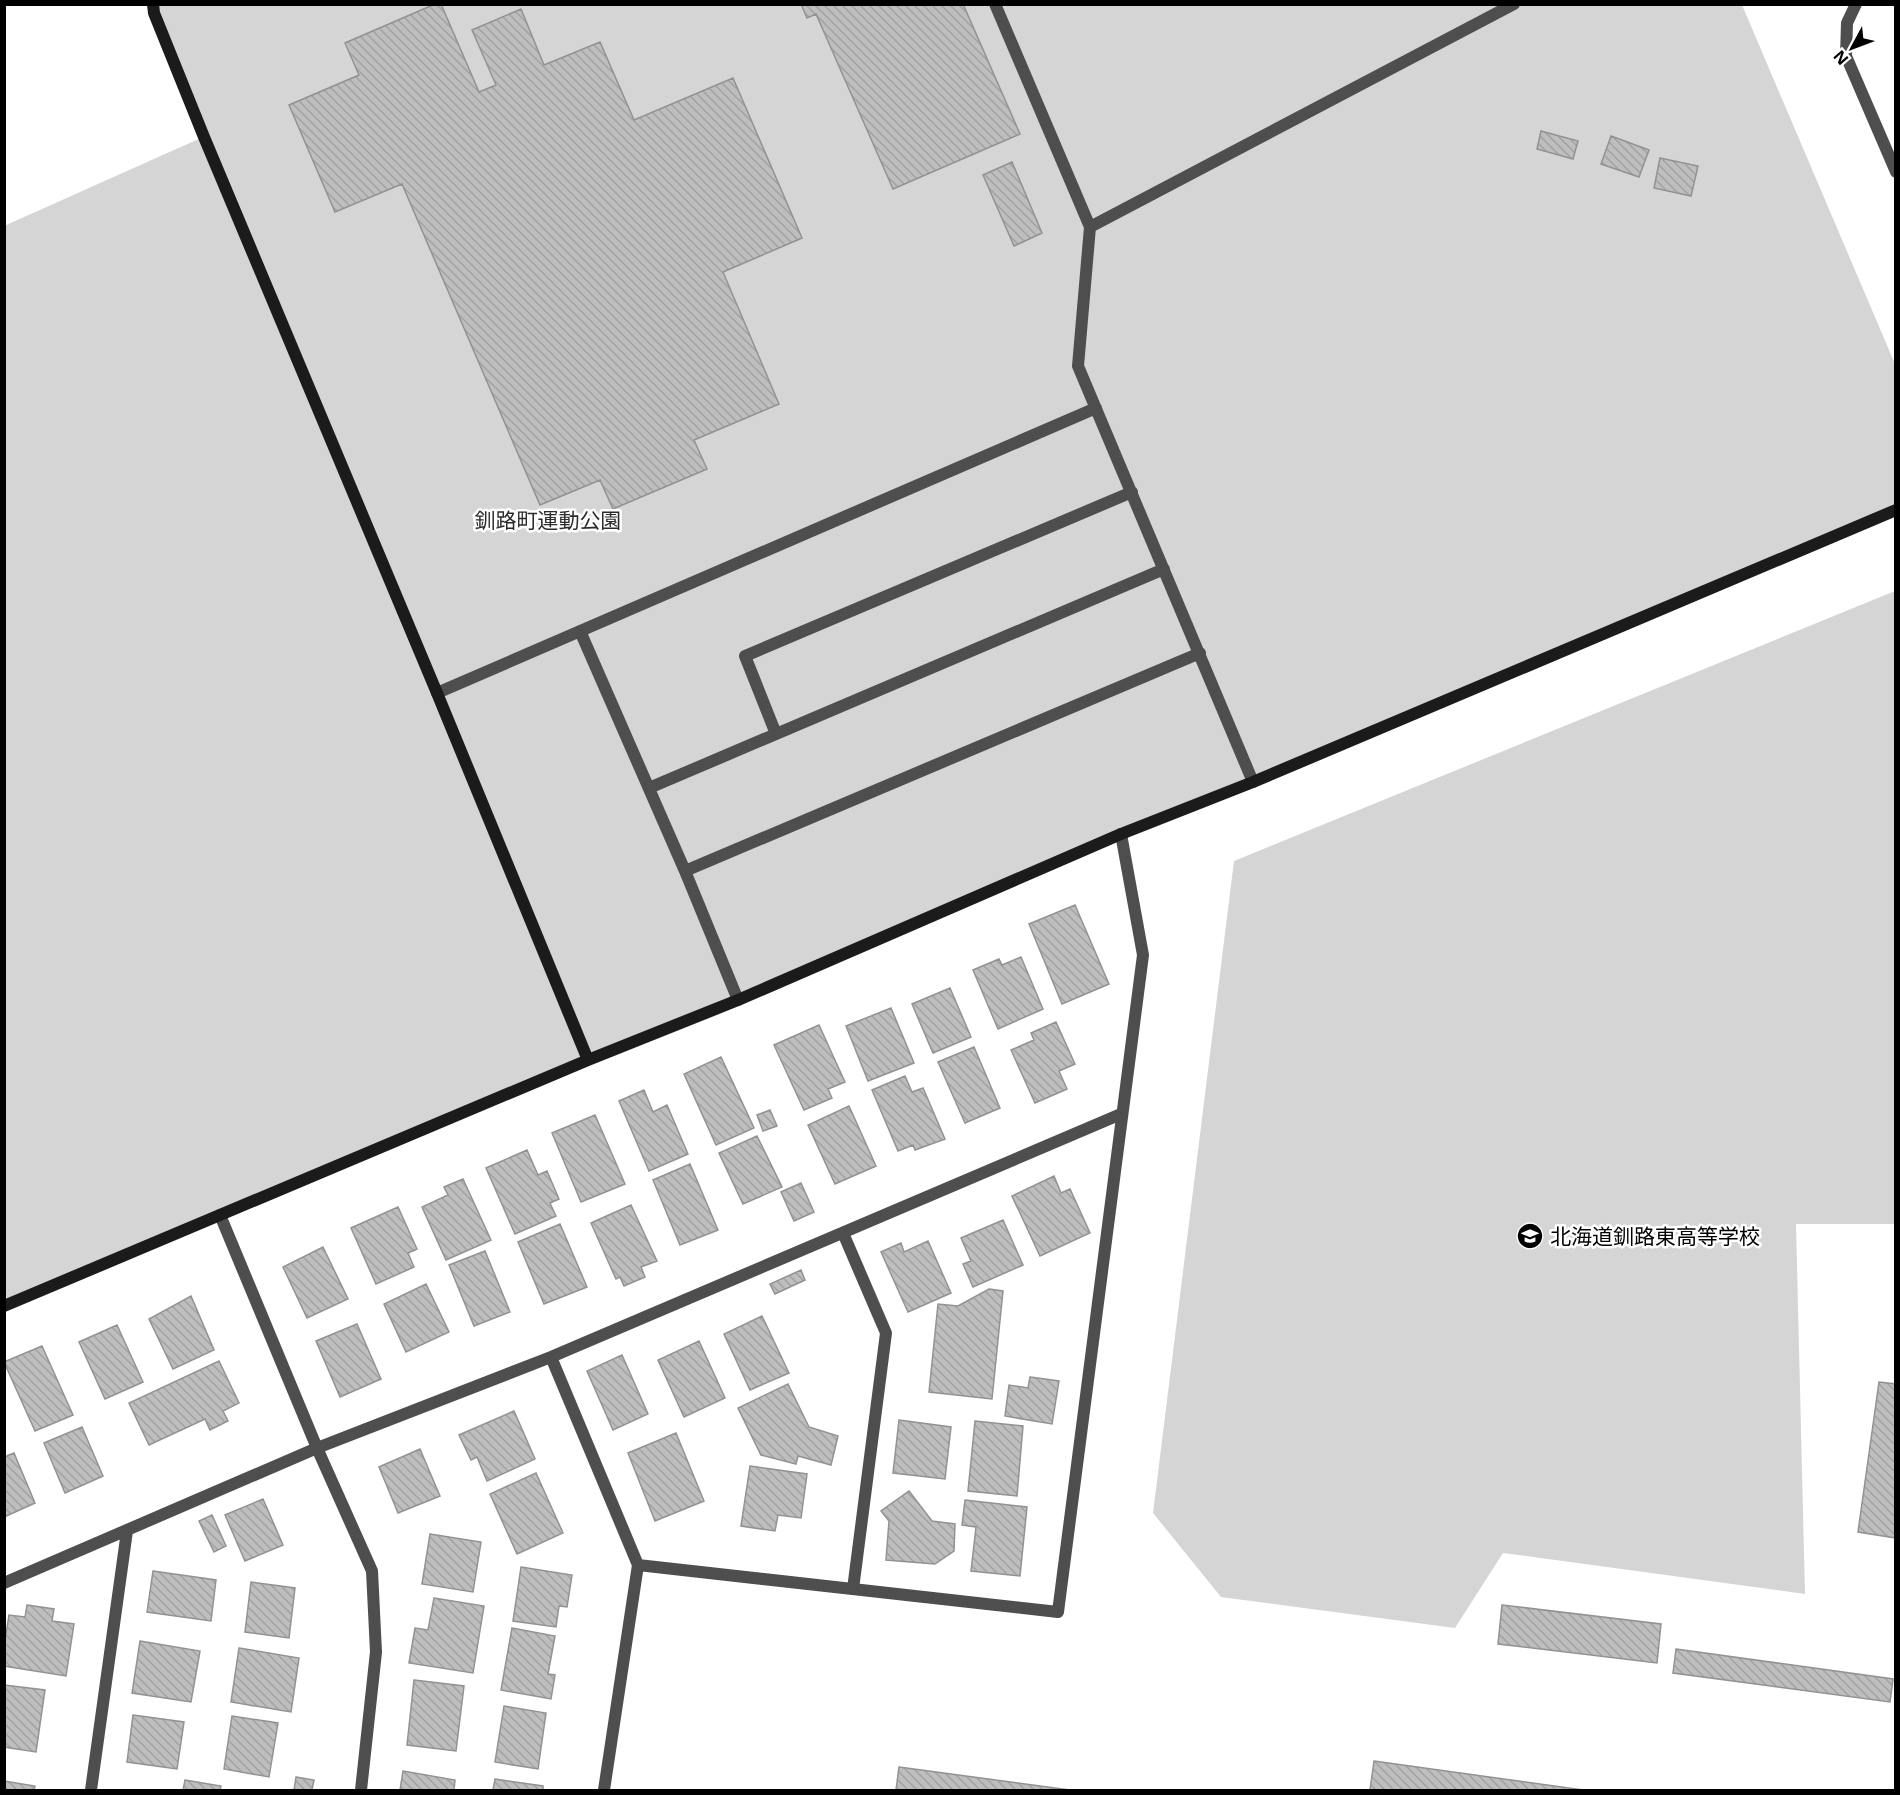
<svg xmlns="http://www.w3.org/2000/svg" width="1900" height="1795" font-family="'Noto Sans','Noto Sans JP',sans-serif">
<defs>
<pattern id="building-back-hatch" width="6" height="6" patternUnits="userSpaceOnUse" patternTransform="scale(1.5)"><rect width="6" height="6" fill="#bebebe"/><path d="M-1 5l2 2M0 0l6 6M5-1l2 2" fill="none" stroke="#a2a2a2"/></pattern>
</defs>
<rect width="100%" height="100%" fill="#fff"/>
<!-- green -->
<path fill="#d5d5d5" d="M 153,5 L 1742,5 L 1895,364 L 1895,510 L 5,1306 L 4,226 L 203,137 Z
M 1895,591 L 1895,1224 L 1796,1224 L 1805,1594 L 1503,1553 L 1455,1628 L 1221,1597 L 1153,1513 L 1234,861 Z"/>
<!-- building -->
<path fill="url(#building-back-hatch)" stroke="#929292" stroke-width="1.5" d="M 435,4 L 441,4 L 479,92 L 496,85 L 472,30 L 521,9 L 544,65 L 600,42 L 634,120 L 733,78 L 802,238 L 723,272 L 779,404 L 694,440 L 707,469 L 613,509 L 600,480 L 540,505 L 402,184 L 335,212 L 289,105 L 359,75 L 345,43 Z
M 801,4 L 963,4 L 1020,134 L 893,189 L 816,14 L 807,18 Z
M 1541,131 L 1578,141 L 1573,159 L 1537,149 Z
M 1611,136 L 1649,150 L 1639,177 L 1601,164 Z
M 1660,158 L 1698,166 L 1691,196 L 1654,188 Z
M 1012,162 L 1042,233 L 1014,246 L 983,175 Z
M 1075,905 L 1109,984 L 1062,1004 L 1029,924 Z
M 1021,957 L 1043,1009 L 998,1029 L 973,970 L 999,959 L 1002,965 Z
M 950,988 L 971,1037 L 933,1053 L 912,1004 Z
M 891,1008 L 914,1063 L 868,1081 L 846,1026 Z
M 1056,1022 L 1075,1064 L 1059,1071 L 1067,1089 L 1035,1103 L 1011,1050 L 1034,1040 L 1031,1033 Z
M 819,1025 L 845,1082 L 828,1089 L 832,1098 L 804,1110 L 774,1045 Z
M 974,1047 L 1000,1108 L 965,1123 L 938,1062 Z
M 721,1057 L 754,1128 L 716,1145 L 684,1074 Z
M 905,1076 L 912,1092 L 923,1088 L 945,1139 L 915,1150 L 913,1145 L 898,1151 L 872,1090 Z
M 644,1090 L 653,1112 L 667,1105 L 688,1154 L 649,1171 L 619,1101 Z
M 849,1106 L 876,1166 L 835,1184 L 808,1125 Z
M 770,1110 L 777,1126 L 763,1131 L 757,1115 Z
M 595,1115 L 625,1184 L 581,1202 L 552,1133 Z
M 757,1136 L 782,1187 L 743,1204 L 719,1153 Z
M 527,1150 L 538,1175 L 547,1171 L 559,1199 L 550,1203 L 556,1216 L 515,1234 L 486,1168 Z
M 690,1164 L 718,1230 L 680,1245 L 653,1180 Z
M 1054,1176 L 1061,1193 L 1070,1189 L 1090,1233 L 1040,1256 L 1012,1196 Z
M 463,1179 L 491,1240 L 446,1260 L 422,1207 L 448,1195 L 444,1187 Z
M 801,1183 L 814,1212 L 794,1221 L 781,1192 Z
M 631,1205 L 657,1261 L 641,1267 L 645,1277 L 624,1286 L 620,1277 L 616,1279 L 591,1223 Z
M 398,1207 L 417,1249 L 408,1253 L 414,1267 L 376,1284 L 351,1228 Z
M 1003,1220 L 1023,1265 L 973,1287 L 963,1264 L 971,1261 L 961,1238 Z
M 560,1224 L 587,1287 L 544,1304 L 518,1242 Z
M 928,1241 L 951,1293 L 908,1312 L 881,1252 L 901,1243 L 904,1252 Z
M 323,1247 L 348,1299 L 307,1318 L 283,1267 Z
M 485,1251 L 510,1312 L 474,1326 L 449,1265 Z
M 801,1270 L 805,1280 L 775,1294 L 770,1284 Z
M 426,1284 L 449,1332 L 406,1352 L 384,1304 Z
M 989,1289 L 1003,1291 L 992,1399 L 929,1392 L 938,1304 L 958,1306 Z
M 191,1296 L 214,1350 L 173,1369 L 149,1319 Z
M 762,1316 L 789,1373 L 750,1390 L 724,1334 Z
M 357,1324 L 381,1379 L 340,1397 L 316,1341 Z
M 117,1325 L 143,1382 L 105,1399 L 79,1342 Z
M 699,1341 L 725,1398 L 684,1417 L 658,1360 Z
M 42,1346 L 73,1415 L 35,1431 L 4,1362 Z
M 622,1355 L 648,1414 L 613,1430 L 587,1371 Z
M 219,1361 L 239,1403 L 223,1411 L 228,1421 L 210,1430 L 205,1419 L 149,1445 L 129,1403 Z
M 1030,1377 L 1059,1381 L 1052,1424 L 1005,1416 L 1009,1385 L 1028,1388 Z
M 1879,1382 L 1896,1384 L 1896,1538 L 1858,1532 Z
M 788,1384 L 809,1427 L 838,1436 L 831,1465 L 798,1456 L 796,1464 L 761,1455 L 738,1408 Z
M 514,1411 L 535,1459 L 487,1481 L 477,1457 L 471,1460 L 459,1435 Z
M 899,1420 L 951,1427 L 945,1479 L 893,1473 Z
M 975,1421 L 1023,1426 L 1017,1496 L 968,1491 Z
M 82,1427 L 103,1476 L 65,1493 L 44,1443 Z
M 676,1433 L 704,1501 L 655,1521 L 628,1453 Z
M 420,1449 L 440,1496 L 398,1513 L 379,1467 Z
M 14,1453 L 35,1503 L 4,1517 L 4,1457 Z
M 750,1466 L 807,1474 L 801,1518 L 778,1515 L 775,1531 L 741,1526 Z
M 536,1473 L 563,1533 L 517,1554 L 490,1494 Z
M 909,1491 L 932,1521 L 955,1524 L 954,1551 L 935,1564 L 886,1560 L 889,1521 L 881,1511 Z
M 263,1499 L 283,1545 L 245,1561 L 225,1515 Z
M 965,1500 L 1027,1507 L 1020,1576 L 971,1571 L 976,1527 L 962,1525 Z
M 212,1515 L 226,1546 L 214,1552 L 199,1521 Z
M 430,1534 L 481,1542 L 473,1592 L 422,1584 Z
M 521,1567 L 572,1575 L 567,1607 L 559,1606 L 556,1627 L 513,1621 Z
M 153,1571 L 216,1580 L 211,1621 L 147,1612 Z
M 251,1582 L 295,1588 L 289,1638 L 245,1632 Z
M 434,1598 L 484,1606 L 473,1673 L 409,1663 L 415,1628 L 428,1630 Z
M 27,1605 L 54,1609 L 52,1621 L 74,1624 L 66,1676 L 4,1666 L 4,1647 L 9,1615 L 25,1617 Z
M 1502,1605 L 1661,1624 L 1657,1663 L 1498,1644 Z
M 512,1628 L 555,1636 L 548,1674 L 555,1675 L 551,1699 L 501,1690 Z
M 140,1641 L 200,1651 L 191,1702 L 132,1693 Z
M 239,1648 L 299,1658 L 291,1712 L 231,1702 Z
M 1676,1649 L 1893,1679 L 1890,1702 L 1673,1673 Z
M 414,1680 L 464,1686 L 456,1751 L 407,1745 Z
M 4,1685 L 45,1690 L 36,1752 L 4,1747 Z
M 504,1706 L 546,1713 L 538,1769 L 495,1762 Z
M 133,1715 L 184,1722 L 177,1769 L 127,1762 Z
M 232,1716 L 278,1723 L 269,1777 L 224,1769 Z
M 1374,1761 L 1583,1790 L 1370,1790 Z
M 899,1767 L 1070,1790 L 896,1790 Z
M 403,1771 L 455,1780 L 454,1790 L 400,1790 Z
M 296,1777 L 314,1780 L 312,1790 L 294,1790 Z
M 495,1779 L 543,1786 L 543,1790 L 493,1790 Z
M 185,1780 L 221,1786 L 220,1790 L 183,1790 Z
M 4,1781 L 35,1786 L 34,1790 L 4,1790 Z"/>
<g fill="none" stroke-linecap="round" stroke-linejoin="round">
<!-- lane -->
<path stroke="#4e4e4e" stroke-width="12" d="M 995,4 L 1090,227 L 1078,366 L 1253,782
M 1856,4 L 1847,23 L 1846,56 L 1896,172
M 1090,227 L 1514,4
M 580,631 L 685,871 L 738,1000
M 437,693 L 1096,408
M 776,734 L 745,656 L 1132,492
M 649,788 L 1164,569
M 685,871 L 1200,653"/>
<!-- street -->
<path stroke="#4e4e4e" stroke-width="12" d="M 220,1215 L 317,1448 L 372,1571 L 376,1652 L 361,1790
M 843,1233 L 886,1333 L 853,1589
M 551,1357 L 638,1565 L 604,1790
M 638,1565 L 1058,1612 L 1143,955 L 1121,834
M 4,1583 L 317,1448 L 551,1357 L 1121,1114
M 91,1790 L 127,1531"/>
<!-- secondary -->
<path stroke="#1b1b1b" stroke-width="12" d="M 153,4 L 154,13 L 204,137 L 437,693 L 588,1060
M 4,1306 L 588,1060 L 738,1000 L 1121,834 L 1253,782 L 1896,510"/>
</g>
<!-- icons -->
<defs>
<g id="school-disc" transform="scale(1.35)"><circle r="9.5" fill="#000" stroke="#fff"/><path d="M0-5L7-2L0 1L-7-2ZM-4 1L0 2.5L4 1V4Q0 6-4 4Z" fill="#fff"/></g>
</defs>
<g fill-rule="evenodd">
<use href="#school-disc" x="1530" y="1236"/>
</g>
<g text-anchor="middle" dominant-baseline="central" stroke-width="5" stroke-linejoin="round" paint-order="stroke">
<!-- park labels -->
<g font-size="21" fill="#2c2c2c" stroke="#fff">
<text x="548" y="520">釧路町運動公園</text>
</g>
<!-- poi labels -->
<g font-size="21" fill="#000" stroke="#fff" text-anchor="start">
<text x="1550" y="1236">北海道釧路東高等学校</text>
</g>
</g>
<!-- border -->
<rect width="1900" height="1795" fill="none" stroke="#000000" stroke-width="12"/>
<!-- north arrow -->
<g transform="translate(1852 48) rotate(229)" stroke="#ffffff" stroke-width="4.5" paint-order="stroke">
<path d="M0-4.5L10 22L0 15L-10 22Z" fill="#000000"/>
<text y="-9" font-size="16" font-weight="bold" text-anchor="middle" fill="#000000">N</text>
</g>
</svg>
